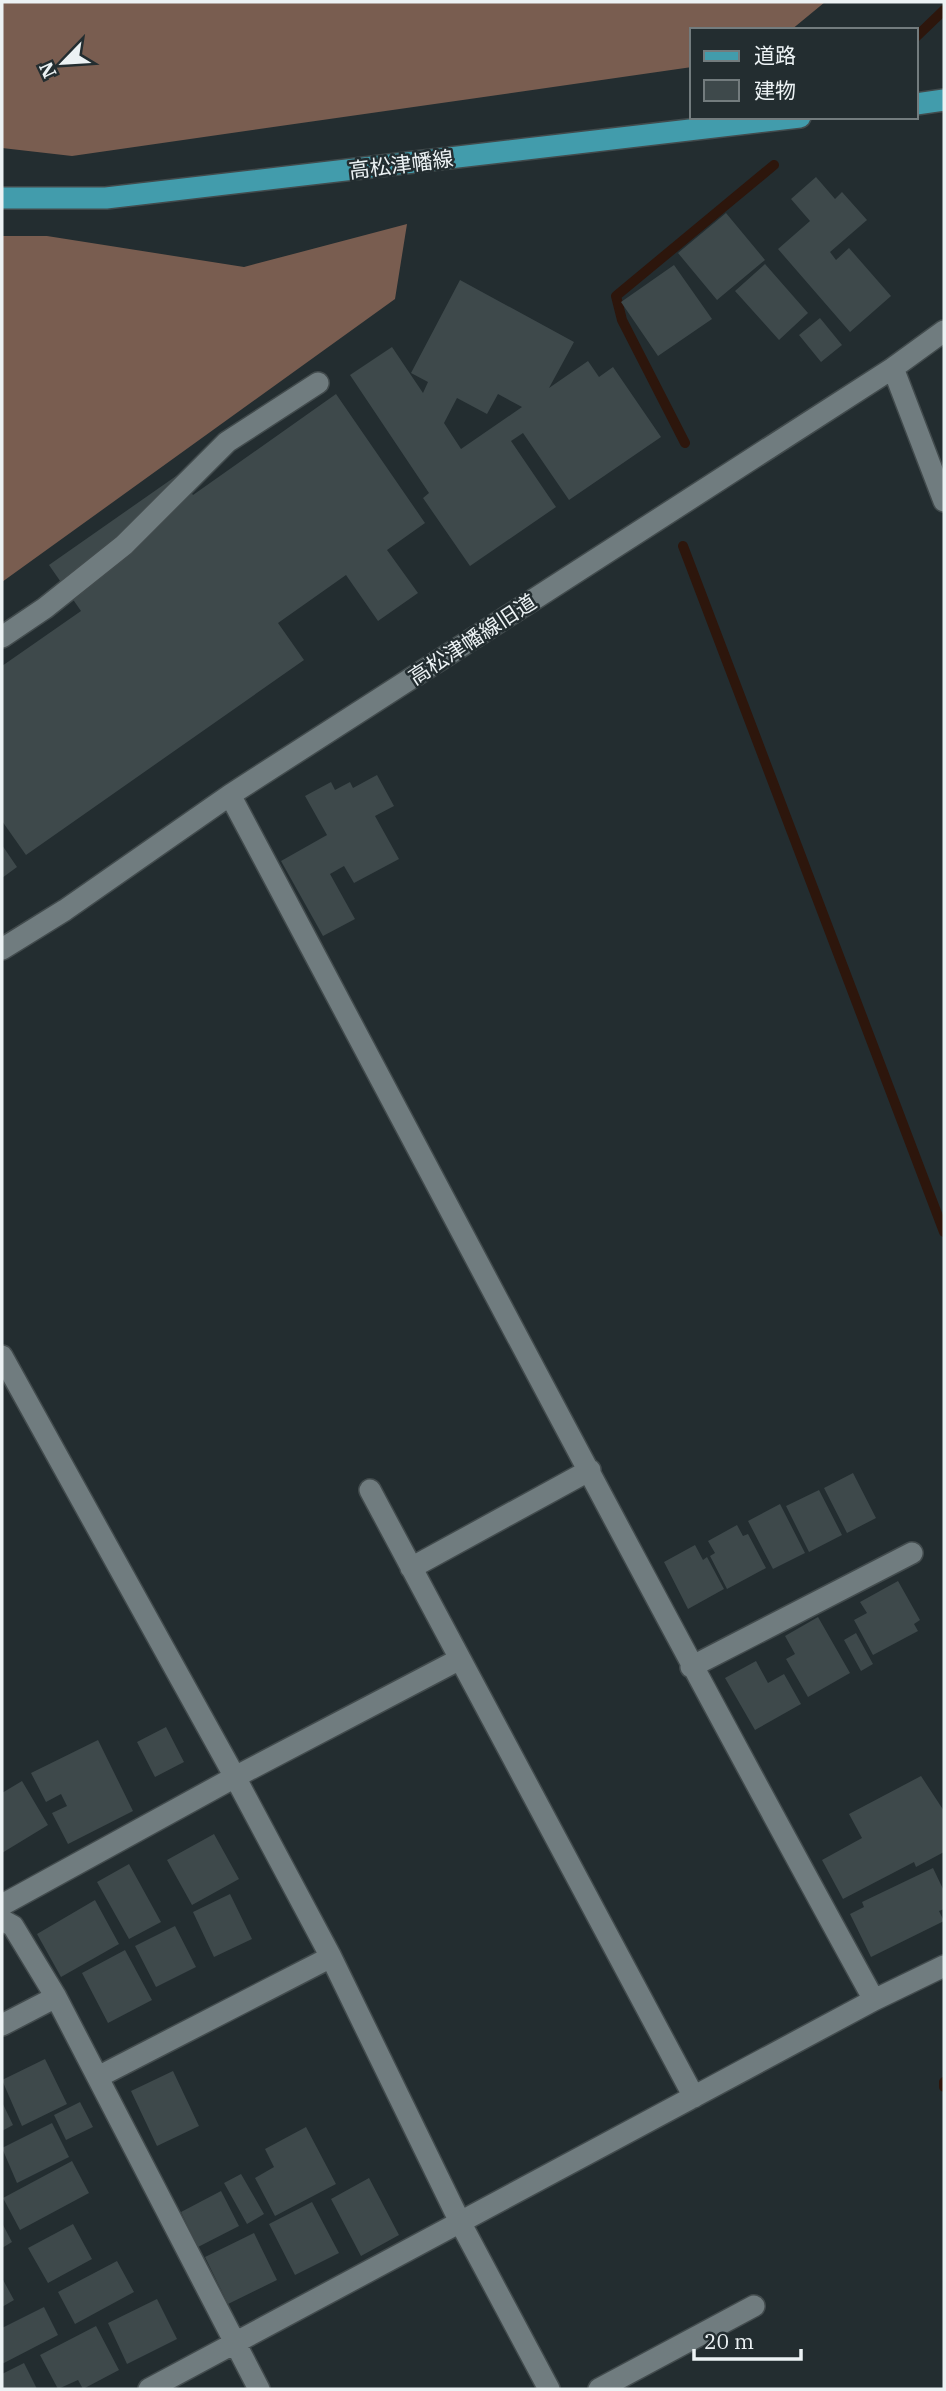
<svg xmlns="http://www.w3.org/2000/svg" width="946" height="2391" font-family="'IBM Plex Serif','Noto Sans JP',serif">
<rect width="100%" height="100%" fill="#232d30"/>
<!-- forest -->
<path fill="#795d50" d="M 2,2 L 825,2 L 791,30 L 692,30 L 692,67 L 72,156 L 2,148 Z
M 407,224 L 395,299 L 2,582 L 2,236 L 47,236 L 244,267 Z"/>
<g fill="none" stroke-linecap="round" stroke-linejoin="round">
<!-- stream -->
<path stroke="#2d160c" stroke-width="10" d="M 916,37 L 944,10
M 685,443 L 622,320 L 616,296 L 774,165
M 683,546 L 944,1232
M 944,2082 L 944,2087"/>
</g>
<!-- building -->
<path fill="#3e494b" fill-rule="evenodd" d="M 816,177 L 835,199 L 842,192 L 867,220 L 830,252 L 836,260 L 849,248 L 891,296 L 850,332 L 778,249 L 810,221 L 791,199 Z
M 726,213 L 765,260 L 717,300 L 678,253 Z
M 765,264 L 808,313 L 779,340 L 735,291 Z
M 674,265 L 712,319 L 658,356 L 621,302 Z
M 460,280 L 574,342 L 549,388 L 588,361 L 599,377 L 613,367 L 661,437 L 569,500 L 523,433 L 511,441 L 556,507 L 470,566 L 423,498 L 429,493 L 350,375 L 392,347 L 423,393 L 428,382 L 411,373 ZM 498,394 L 522,407 L 461,449 L 444,423 L 457,398 L 487,414 Z
M 820,318 L 842,345 L 821,362 L 799,335 Z
M 336,394 L 425,523 L 387,550 L 418,593 L 378,621 L 346,575 L 278,623 L 304,660 L 26,855 L 2,821 L 2,666 L 81,611 L 49,565 L 179,474 L 193,495 Z
M 377,775 L 394,806 L 375,816 L 399,859 L 354,883 L 344,866 L 330,874 L 355,919 L 323,936 L 281,861 L 327,835 L 305,796 L 331,782 L 335,790 L 350,782 L 353,788 Z
M 2,845 L 17,867 L 2,878 Z
M 853,1473 L 876,1518 L 847,1533 L 824,1488 Z
M 819,1490 L 842,1535 L 809,1552 L 786,1506 Z
M 780,1504 L 805,1553 L 773,1569 L 748,1521 Z
M 737,1525 L 743,1536 L 748,1534 L 766,1568 L 727,1589 L 710,1556 L 715,1553 L 708,1541 Z
M 695,1545 L 703,1560 L 707,1557 L 724,1589 L 688,1609 L 664,1562 Z
M 898,1581 L 920,1620 L 914,1624 L 918,1631 L 873,1655 L 854,1620 L 867,1613 L 860,1602 Z
M 818,1617 L 850,1673 L 808,1697 L 786,1659 L 795,1654 L 785,1636 Z
M 856,1633 L 873,1664 L 861,1671 L 844,1640 Z
M 756,1661 L 768,1683 L 784,1674 L 801,1704 L 755,1730 L 725,1678 Z
M 166,1727 L 184,1762 L 155,1777 L 137,1742 Z
M 98,1740 L 133,1811 L 68,1844 L 52,1813 L 67,1806 L 61,1794 L 46,1802 L 31,1773 Z
M 921,1776 L 944,1811 L 944,1852 L 916,1867 L 914,1862 L 843,1899 L 822,1860 L 862,1838 L 849,1814 Z
M 22,1781 L 48,1825 L 2,1853 L 2,1793 Z
M 214,1834 L 239,1879 L 192,1905 L 167,1860 Z
M 129,1864 L 161,1922 L 129,1939 L 97,1882 Z
M 933,1868 L 944,1891 L 944,1909 L 939,1911 L 944,1921 L 871,1957 L 850,1914 L 864,1907 L 862,1902 Z
M 230,1894 L 252,1939 L 214,1957 L 193,1912 Z
M 95,1900 L 119,1944 L 61,1977 L 37,1934 Z
M 175,1926 L 196,1967 L 156,1987 L 135,1946 Z
M 125,1950 L 152,2000 L 108,2023 L 82,1973 Z
M 45,2059 L 67,2104 L 22,2126 L 2,2080 Z
M 173,2071 L 199,2126 L 157,2146 L 131,2091 Z
M 2,2102 L 13,2125 L 2,2131 Z
M 80,2102 L 93,2127 L 66,2140 L 54,2115 Z
M 52,2123 L 69,2157 L 17,2183 L 2,2148 Z
M 306,2127 L 336,2184 L 275,2216 L 255,2178 L 274,2167 L 265,2149 Z
M 72,2161 L 89,2193 L 20,2230 L 3,2198 Z
M 241,2174 L 264,2214 L 247,2224 L 224,2183 Z
M 369,2178 L 399,2235 L 361,2256 L 331,2199 Z
M 221,2191 L 239,2226 L 198,2247 L 181,2212 Z
M 312,2202 L 339,2253 L 295,2275 L 269,2224 Z
M 2,2223 L 12,2242 L 2,2248 Z
M 73,2224 L 92,2259 L 48,2283 L 28,2248 Z
M 254,2233 L 277,2280 L 228,2304 L 205,2257 Z
M 117,2261 L 134,2292 L 75,2324 L 58,2292 Z
M 2,2278 L 14,2300 L 2,2307 Z
M 157,2299 L 177,2339 L 127,2364 L 108,2323 Z
M 44,2307 L 58,2335 L 2,2364 L 2,2328 Z
M 96,2326 L 119,2370 L 83,2389 L 78,2380 L 58,2389 L 40,2355 Z
M 24,2363 L 37,2389 L 2,2389 L 2,2374 Z"/>
<g fill="none" stroke-linecap="round" stroke-linejoin="round">
<!-- minor casing -->
<g stroke="#424b4d" stroke-width="24">
<path id="minor" d="M 893,368 L 944,501
M 2,637 L 45,608 L 124,545 L 227,442 L 318,383
M 2,949 L 65,910 L 230,795 L 893,368 L 944,331
M 2,1356 L 235,1777 L 331,1957 L 460,2222 L 549,2389
M 370,1490 L 694,2097
M 411,1568 L 590,1470
M 691,1667 L 912,1553
M 2,1905 L 235,1777 L 460,1659
M 2,1920 L 13,1926 L 56,1997 L 259,2389
M 874,2000 L 944,1966
M 2,2025 L 56,1997
M 98,2077 L 331,1957
M 149,2389 L 874,2000 C 655,1601 444,1197 230,795
M 599,2389 L 754,2306"/>
</g>
<!-- major casing -->
<g stroke="#424b4d" stroke-width="24">
<path id="major" d="M 916,104 L 944,100
M 2,198 L 106,198 L 800,117"/>
</g>
<!-- minor -->
<use href="#minor" stroke="#707c7f" stroke-width="21"/>
<!-- major -->
<use href="#major" stroke="#429cac" stroke-width="21"/>
</g>
<g text-anchor="middle" dominant-baseline="central" stroke-width="5" stroke-linejoin="round" paint-order="stroke">
<!-- street labels -->
<g font-size="21" fill="#ecf2f4" stroke="#232d30">
<text transform="translate(401 164) rotate(-7)">高松津幡線</text>
<text transform="translate(472 639) rotate(-33)">高松津幡線旧道</text>
</g>
</g>
<!-- border -->
<rect width="946" height="2391" fill="none" stroke="#ecf2f4" stroke-width="7"/>
<!-- legend -->
<rect x="690" y="28" width="228" height="91" fill="#232d30" stroke="#737c7e" stroke-width="2"/>
<rect x="704" y="51" width="35" height="10" fill="#429cac" stroke="#737c7e" stroke-width="2"/>
<text x="754" y="63" font-size="21" fill="#ecf2f4">道路</text>
<rect x="704" y="80" width="35" height="21" fill="#3e494b" stroke="#737c7e" stroke-width="2"/>
<text x="754" y="98" font-size="21" fill="#ecf2f4">建物</text>
<!-- north arrow -->
<g transform="translate(63 63) rotate(245)" stroke="#232d30" stroke-width="5" paint-order="stroke">
<path d="M0-5L12 26L0 18L-12 26Z" fill="#ecf2f4"/>
<text y="-10" font-size="19" font-weight="bold" text-anchor="middle" fill="#ecf2f4">N</text>
</g>
<!-- scale -->
<path d="M694 2349v10h107v-10" fill="none" stroke="#ecf2f4" stroke-width="3.5"/>
<text x="704" y="2349" font-size="21" fill="#ecf2f4" stroke="#232d30" stroke-width="5" paint-order="stroke">20 m</text>
</svg>
